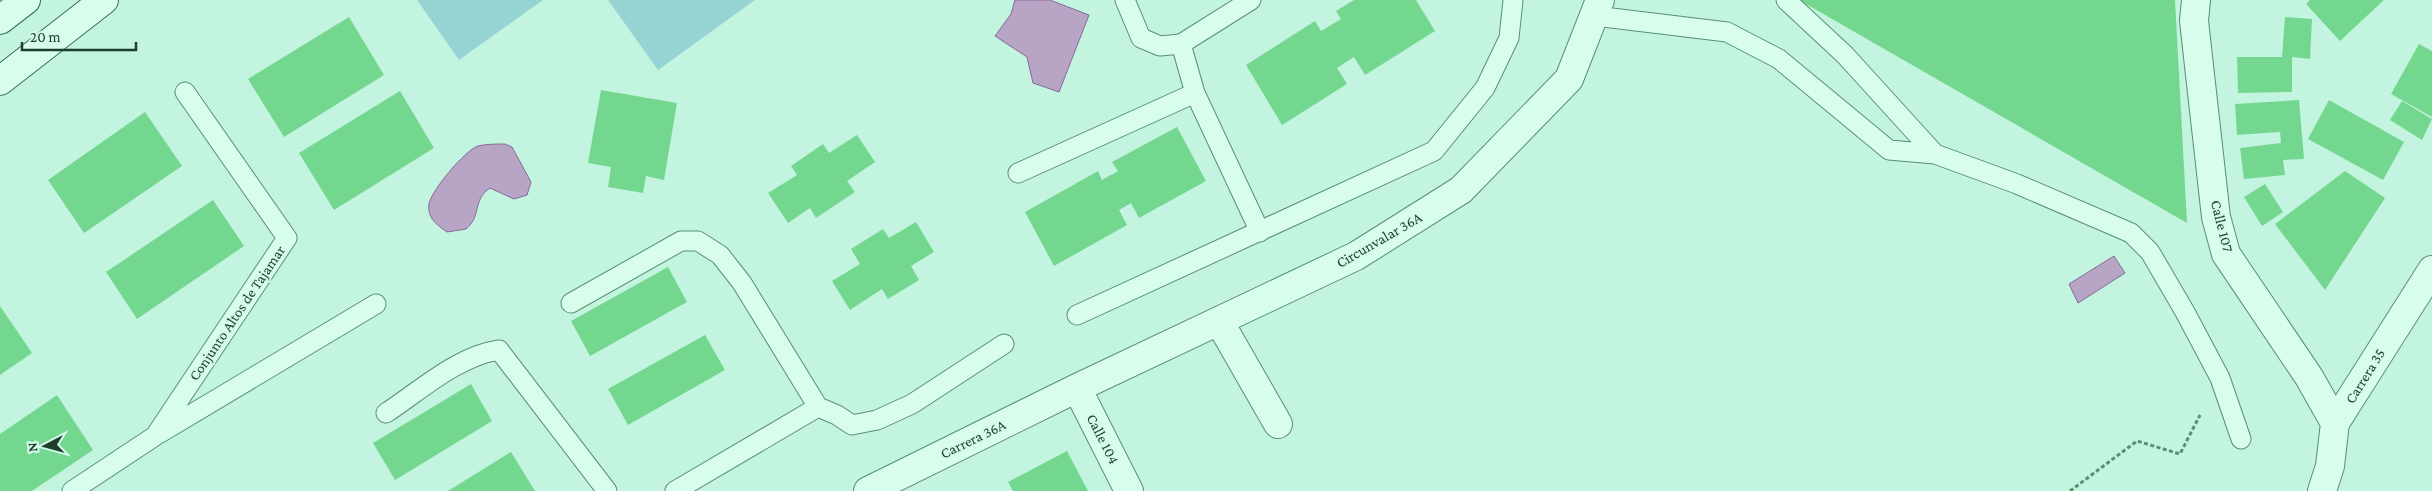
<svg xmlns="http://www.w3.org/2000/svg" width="2432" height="491" font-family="'Crimson Pro',serif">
<rect width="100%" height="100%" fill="#c3f4df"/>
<!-- green -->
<path fill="#95d4d3" d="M 417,0 L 543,0 L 459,60 Z
M 608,0 L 755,0 L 658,70 Z"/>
<!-- water -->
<path fill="#b8a5c6" stroke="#856b96" d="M 1015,0 L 1050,0 L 1089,15 L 1059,92 L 1033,83 L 1027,57 L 995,36 L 1011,14 Z
M 505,144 L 512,147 L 531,182 L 527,195 L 514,199 L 490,188 C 472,200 482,216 466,229 L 447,232 C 437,225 427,218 429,204 C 431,191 465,150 478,146 C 486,144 497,144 505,144 Z
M 2114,256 L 2125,273 L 2078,303 L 2069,284 Z"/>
<!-- building -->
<path fill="#74d790" d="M 1354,0 L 1416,0 L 1435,31 L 1365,75 L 1354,57 L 1337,68 L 1347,84 L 1282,125 L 1246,65 L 1315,21 L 1321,31 L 1341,19 L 1336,11 Z
M 1799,0 L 2175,0 L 2187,223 Z
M 2310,0 L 2384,0 L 2340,41 L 2306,4 Z
M 349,17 L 384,75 L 284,137 L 248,79 Z
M 2285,17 L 2312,19 L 2310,59 L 2292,57 L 2292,92 L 2238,93 L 2237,57 L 2282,57 Z
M 2419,44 L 2432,51 L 2432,117 L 2391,94 Z
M 601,90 L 677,103 L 664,180 L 646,176 L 643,193 L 608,187 L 611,167 L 588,163 Z
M 400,91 L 434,148 L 334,210 L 299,153 Z
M 2299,100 L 2304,159 L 2283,160 L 2285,175 L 2244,179 L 2240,148 L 2281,143 L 2280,132 L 2237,135 L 2235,104 Z
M 2329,100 L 2404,142 L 2383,180 L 2308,139 Z
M 2402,101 L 2432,119 L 2422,140 L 2390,120 Z
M 145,112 L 182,166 L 84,233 L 48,180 Z
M 1177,127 L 1206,181 L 1139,218 L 1131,203 L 1119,210 L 1127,225 L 1054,266 L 1025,212 L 1098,171 L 1102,180 L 1118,171 L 1112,162 Z
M 857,135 L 875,162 L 847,181 L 855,192 L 816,218 L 810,208 L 788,223 L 768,193 L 797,175 L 791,166 L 823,144 L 829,153 Z
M 2345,171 L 2385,198 L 2325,290 L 2275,224 Z
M 2265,184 L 2283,212 L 2262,226 L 2244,197 Z
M 213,200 L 244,246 L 137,319 L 106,272 Z
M 916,222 L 934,252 L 911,266 L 919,280 L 888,299 L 882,289 L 850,310 L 832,281 L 860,264 L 851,249 L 883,229 L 889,238 Z
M 668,267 L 687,302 L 590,356 L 571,321 Z
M 0,306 L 32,353 L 0,375 Z
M 705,335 L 725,370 L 628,425 L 608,389 Z
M 471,384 L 492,421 L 395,480 L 373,443 Z
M 57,395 L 93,450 L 32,491 L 0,491 L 0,434 Z
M 1067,451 L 1088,491 L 1013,491 L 1008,482 Z
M 511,452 L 535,491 L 448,491 Z"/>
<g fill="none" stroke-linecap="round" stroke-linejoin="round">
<!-- service casing -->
<g stroke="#57916e" stroke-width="21">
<path id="service" d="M 1125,0 L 1141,38 L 1160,46 L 1181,44 L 1251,0
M 1595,16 L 1727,32 L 1779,59 L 1889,150 L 1935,154 L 1845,55 L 1786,0
M 1181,44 L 1195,93 L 1260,232
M 1935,154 L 2017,184 L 2131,233 L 2150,252 L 2185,312 L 2220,378 L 2241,439
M 1018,173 L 1195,93
M 571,303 L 681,241 L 698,241 L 720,255 L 742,283 L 818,407 L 837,415 L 852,425 L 877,420 L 912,404 L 1004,344
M 1077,315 L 1434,151 L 1485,88 L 1509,38 L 1513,0
M 386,413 C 421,390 458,356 499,350 L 607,491
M 160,433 L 376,304
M 72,491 L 155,436 L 287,238 L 185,92
M 675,491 L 818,407"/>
</g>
<!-- minor casing -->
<g stroke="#57916e" stroke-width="30">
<path id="minor" d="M 2196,0 L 2194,21 L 2216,217 L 2226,254 L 2309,377 L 2335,423
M 1219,321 L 1278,424
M 1077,388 L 1129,491
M 868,491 L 1077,388 L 1356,256 L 1461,190 L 1569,79 L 1600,0
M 2322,491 L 2330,466 L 2335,423 L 2432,270"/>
</g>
<!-- secondary casing -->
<g stroke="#3a734f" stroke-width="30">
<path id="secondary" d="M 0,20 L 26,0
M 0,81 L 104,0"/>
</g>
<!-- path -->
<path stroke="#57916e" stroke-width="3" stroke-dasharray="4 2.5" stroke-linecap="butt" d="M 2070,491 L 2137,441 L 2180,454 L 2200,415"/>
<!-- service -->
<use href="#service" stroke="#d8fded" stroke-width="19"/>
<!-- minor -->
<use href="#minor" stroke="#d8fded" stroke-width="28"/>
<!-- secondary -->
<use href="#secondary" stroke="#d8fded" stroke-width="28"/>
</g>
<g text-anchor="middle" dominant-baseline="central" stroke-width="4" stroke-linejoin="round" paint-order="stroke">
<!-- street labels -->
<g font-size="15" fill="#1d3f29" stroke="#d4faea">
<text transform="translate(2222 226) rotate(76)">Calle 107</text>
<text transform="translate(1379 240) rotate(-30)">Circunvalar 36A</text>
<text transform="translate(237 313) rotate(-56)">Conjunto Altos de Tajamar</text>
<text transform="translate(2365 376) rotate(-58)">Carrera 35</text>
<text transform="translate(973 439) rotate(-26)">Carrera 36A</text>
<text transform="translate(1103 439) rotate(63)">Calle 104</text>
</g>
</g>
<!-- north arrow -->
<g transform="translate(45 446) rotate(264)" stroke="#d4faea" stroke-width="4" paint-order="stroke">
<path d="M0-4L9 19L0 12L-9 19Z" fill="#1d3f29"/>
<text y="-8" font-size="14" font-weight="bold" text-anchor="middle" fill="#1d3f29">N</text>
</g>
<!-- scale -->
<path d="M22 42v8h114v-8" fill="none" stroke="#1d3f29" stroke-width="2.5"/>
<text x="30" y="42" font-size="15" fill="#1d3f29" stroke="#d4faea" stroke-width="4" paint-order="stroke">20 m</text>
</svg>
